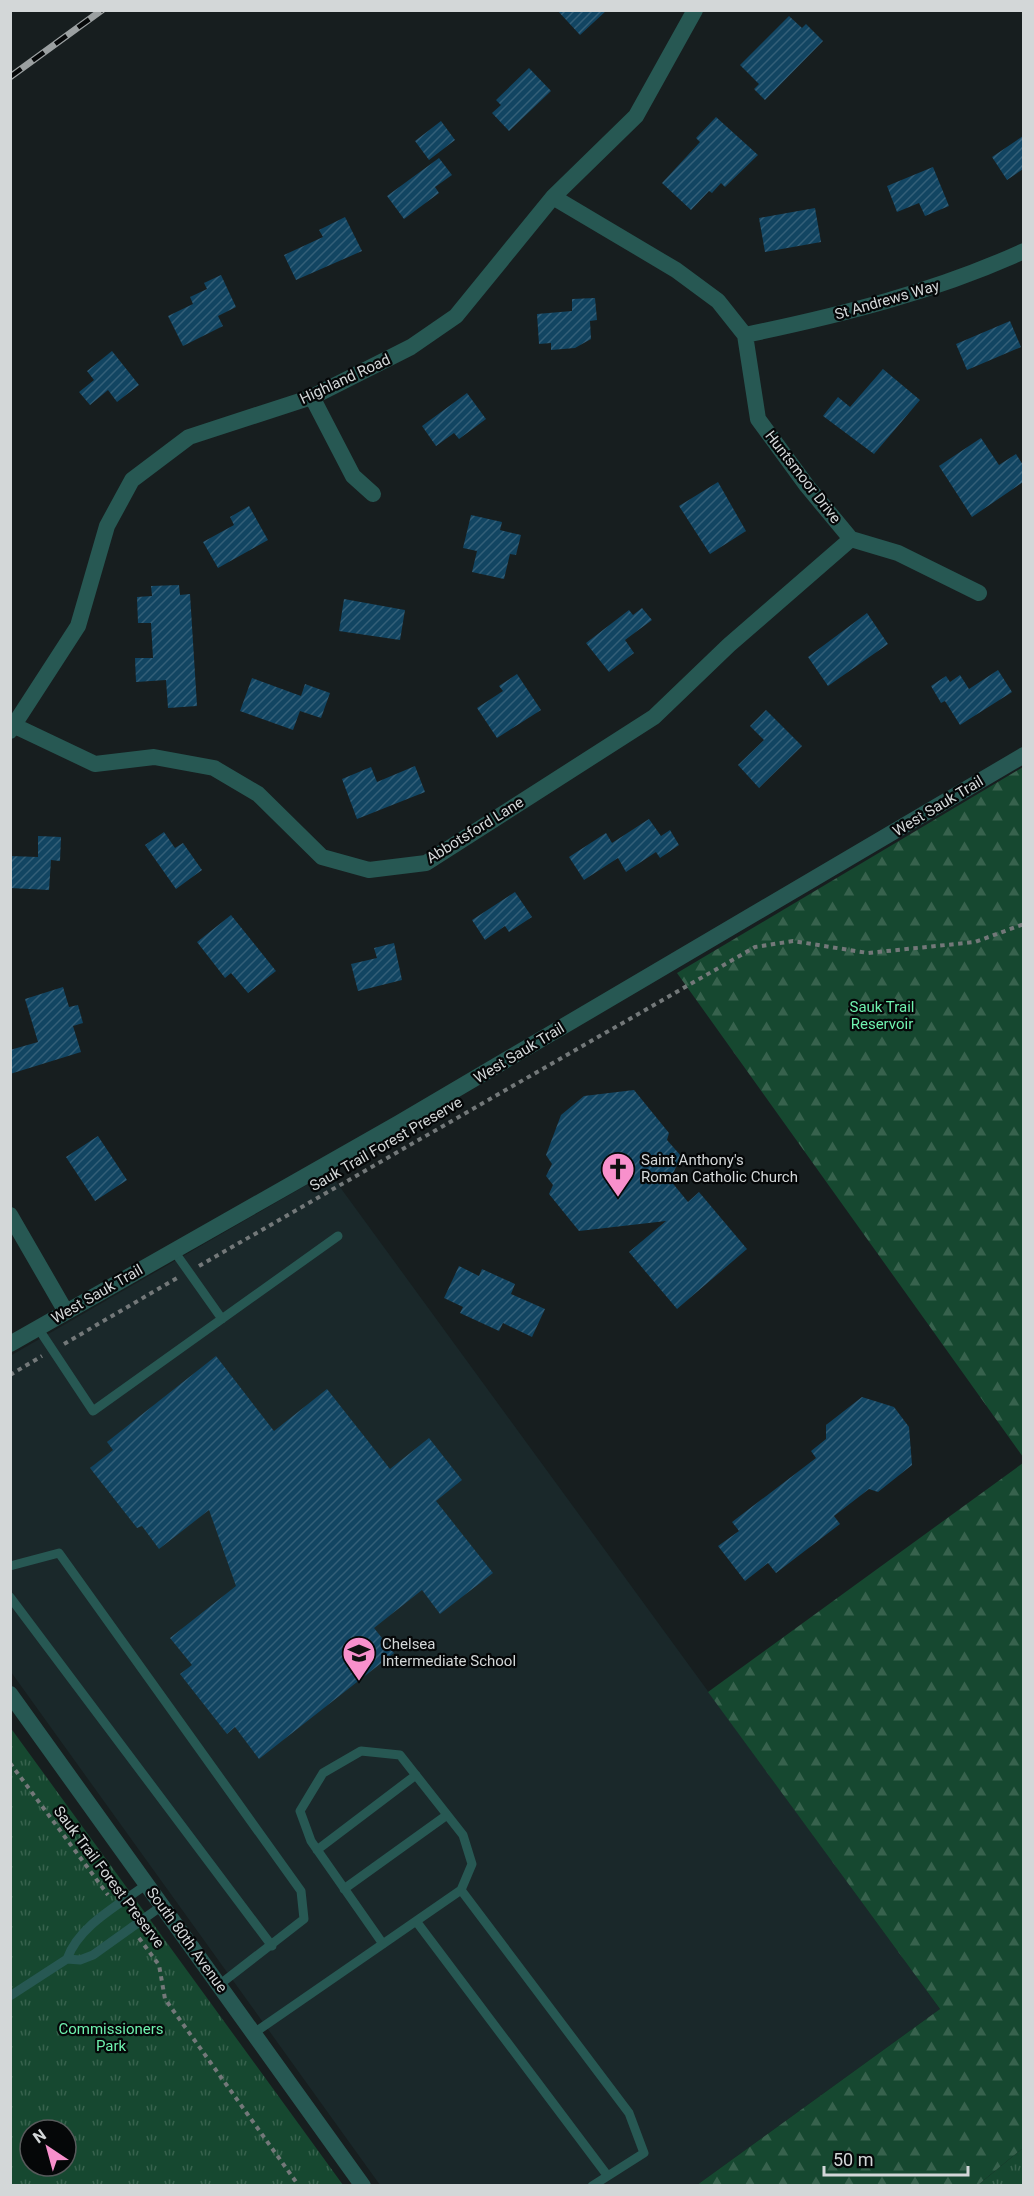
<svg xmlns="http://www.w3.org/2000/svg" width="1034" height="2196" font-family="Roboto,sans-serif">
<defs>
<pattern id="grass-tufts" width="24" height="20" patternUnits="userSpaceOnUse" patternTransform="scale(1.5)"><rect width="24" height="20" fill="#164830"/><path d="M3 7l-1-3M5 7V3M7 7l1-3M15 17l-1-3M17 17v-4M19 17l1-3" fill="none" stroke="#37624d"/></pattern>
<pattern id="forest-firs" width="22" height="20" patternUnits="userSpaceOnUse" patternTransform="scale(1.5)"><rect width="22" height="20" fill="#164830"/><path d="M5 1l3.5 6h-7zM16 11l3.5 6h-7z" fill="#37624d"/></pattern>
<pattern id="building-hatch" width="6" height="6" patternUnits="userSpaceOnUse" patternTransform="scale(1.5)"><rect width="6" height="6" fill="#124562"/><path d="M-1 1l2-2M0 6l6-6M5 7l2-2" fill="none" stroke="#345f78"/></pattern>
</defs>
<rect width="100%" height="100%" fill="#171e1f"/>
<!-- built -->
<path fill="#1a282a" d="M 329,1172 L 940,2009 L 697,2185 L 380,2185 L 11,1672 L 10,1356 Z"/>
<!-- grass -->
<path fill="url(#grass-tufts)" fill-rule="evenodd" d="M 10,1727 L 343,2185 L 11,2185 ZM 30,2130 L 66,2130 L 66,2166 L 30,2166 Z
M 1023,2148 L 1023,2185 L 978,2185 Z"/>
<!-- forest -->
<path fill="url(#forest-firs)" d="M 1023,767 L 1023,1457 L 677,973 Z
M 1023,1463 L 1023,2148 L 978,2185 L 697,2185 L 940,2009 L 708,1692 Z"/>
<!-- building -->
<path fill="url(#building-hatch)" d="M 557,10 L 607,10 L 580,35 Z
M 789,16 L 802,28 L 806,24 L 823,41 L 765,100 L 754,89 L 759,84 L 740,65 Z
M 529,68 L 551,91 L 509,131 L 492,113 L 501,105 L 496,100 Z
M 716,117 L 758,155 L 725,187 L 721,183 L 712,193 L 709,191 L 691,210 L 662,183 L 700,142 L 696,138 Z
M 441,121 L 455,140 L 429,160 L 415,141 Z
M 1023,136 L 1023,169 L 1007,180 L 992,157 Z
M 439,158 L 452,175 L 435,187 L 439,193 L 404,219 L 387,196 Z
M 933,167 L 949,206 L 925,216 L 919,203 L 897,212 L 887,186 Z
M 815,208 L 821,242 L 765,252 L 759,218 Z
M 345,217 L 362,251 L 296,280 L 284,255 L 323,237 L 319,230 Z
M 221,275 L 236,307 L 218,316 L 223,326 L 183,346 L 168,316 L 193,304 L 190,297 L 207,289 L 204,283 Z
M 595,298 L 597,320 L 590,321 L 591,339 L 575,348 L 551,350 L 551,343 L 539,344 L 537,314 L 572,311 L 572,299 Z
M 1010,321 L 1021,347 L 967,370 L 956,344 Z
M 112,351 L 139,385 L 117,402 L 108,390 L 90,405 L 79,392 L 94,380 L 87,371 Z
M 883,369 L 920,400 L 874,454 L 823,416 L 838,397 L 850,407 Z
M 467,393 L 486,419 L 459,439 L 454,433 L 436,446 L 422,426 Z
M 981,438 L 999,465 L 1016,454 L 1023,465 L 1023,482 L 972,517 L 939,466 Z
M 718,482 L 746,531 L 710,554 L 679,506 Z
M 249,506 L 268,540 L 218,568 L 203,542 L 234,525 L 230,517 Z
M 471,515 L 502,522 L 500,530 L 521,535 L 516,555 L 510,554 L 504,579 L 472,572 L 477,551 L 463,548 Z
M 179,585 L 180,595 L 190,594 L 197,706 L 168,708 L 166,680 L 136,682 L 135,658 L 153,658 L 151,623 L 138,623 L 137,597 L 152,596 L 151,586 Z
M 344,599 L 405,610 L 400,640 L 339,631 Z
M 642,608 L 652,620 L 625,640 L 634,653 L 609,672 L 586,643 L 629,610 L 633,615 Z
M 867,613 L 888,644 L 828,686 L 808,657 Z
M 998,670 L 1012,692 L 960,725 L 945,701 L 941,703 L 931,686 L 946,676 L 950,682 L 960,675 L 969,689 Z
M 517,674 L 541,710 L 497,738 L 477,708 L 503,691 L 499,686 Z
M 252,678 L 301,696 L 305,684 L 330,693 L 321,718 L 300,711 L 293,730 L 240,711 Z
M 766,710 L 802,746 L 759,788 L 738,765 L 764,740 L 750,726 Z
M 415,766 L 425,792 L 357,819 L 342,779 L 371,767 L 377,782 Z
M 649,819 L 661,836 L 670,830 L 679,845 L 660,858 L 656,852 L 626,872 L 618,858 L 584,880 L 569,857 L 606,833 L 612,843 Z
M 164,832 L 175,848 L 183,843 L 202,870 L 176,889 L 145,845 Z
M 38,836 L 61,837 L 60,861 L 51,860 L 49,890 L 10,888 L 10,856 L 38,857 Z
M 515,892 L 532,917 L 509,932 L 505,926 L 485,940 L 472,920 Z
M 231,915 L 276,971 L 248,993 L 231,973 L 225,978 L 197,942 Z
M 394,943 L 402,980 L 358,991 L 351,964 L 377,958 L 374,948 Z
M 63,987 L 69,1007 L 78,1005 L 83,1023 L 73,1026 L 81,1052 L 10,1074 L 10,1050 L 38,1042 L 25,999 Z
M 634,1090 L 669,1133 L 667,1140 L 681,1156 L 670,1180 L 688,1202 L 699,1192 L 747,1249 L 677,1309 L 629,1252 L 666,1221 L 579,1231 L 549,1194 L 553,1185 L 546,1176 L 552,1164 L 546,1155 L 561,1115 L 584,1096 Z
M 98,1136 L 127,1180 L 95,1201 L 66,1157 Z
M 459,1266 L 479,1276 L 482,1269 L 515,1284 L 511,1294 L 545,1309 L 532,1337 L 503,1323 L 499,1331 L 460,1313 L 463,1307 L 444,1298 Z
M 216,1356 L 274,1431 L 327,1389 L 390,1469 L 429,1438 L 462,1480 L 436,1501 L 493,1573 L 440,1614 L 422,1590 L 374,1628 L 394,1653 L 259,1759 L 235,1727 L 227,1734 L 180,1674 L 192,1665 L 170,1638 L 236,1586 L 209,1510 L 159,1549 L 142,1526 L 137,1528 L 90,1468 L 113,1450 L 107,1442 Z
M 862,1397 L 894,1407 L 909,1427 L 912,1465 L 878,1492 L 869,1489 L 834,1516 L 840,1524 L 776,1573 L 768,1563 L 745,1581 L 718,1546 L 739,1531 L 732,1522 L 816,1458 L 811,1451 L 826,1439 L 826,1425 Z"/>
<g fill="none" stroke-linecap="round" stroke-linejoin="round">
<!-- path -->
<path stroke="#737879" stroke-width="4" stroke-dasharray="4.5 4.5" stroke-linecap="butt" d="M 199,1266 L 755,947 L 793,941 L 868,953 L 975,942 L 1024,924
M 64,1344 L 177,1278
M 10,1375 L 42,1356
M 10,1763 L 108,1895
M 139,1938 L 159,1965 L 165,1999 L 170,2006 L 299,2186"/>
<!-- service -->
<path stroke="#275853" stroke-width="9" d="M 174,1251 L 222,1319
M 38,1328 L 93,1411 L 338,1236
M 10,1566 L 59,1553 L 301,1891 L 304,1919 L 219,1985
M 10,1597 L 272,1946
M 317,1850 L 416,1775
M 344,1889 L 447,1815
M 461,1890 L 629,2113 L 644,2153 L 592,2186
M 416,1921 L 607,2175
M 67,1959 C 79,1925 119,1905 147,1884
M 10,1996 L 67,1959 L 80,1960 L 93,1955 L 163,1905
M 254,2033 L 461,1890 L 472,1864 L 463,1835 L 400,1755 L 361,1751 L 323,1773 L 300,1811 L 311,1841 L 383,1944"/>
<!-- minor -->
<path stroke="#275853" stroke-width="16" d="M 553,197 L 676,270 L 718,301 L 745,335 L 758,419 L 807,486 L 851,539 L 898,553 L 979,593
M 745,335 C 841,315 934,292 1024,251
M 312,397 L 353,476 L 373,494
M 15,726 L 95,764 L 154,757 L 214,768 L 258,794 L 322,857 L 369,870 L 426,863 L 654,717 L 729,645 L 851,539
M 10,731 L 78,626 L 107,526 L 132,480 L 189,437 L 312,397 L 411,347 L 456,316 L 553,197 L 636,116 L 695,10
M 10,1215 L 66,1312
M 10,1344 L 399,1123 L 1024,755
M 10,1694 L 363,2186"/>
<!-- rail casing -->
<g stroke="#9ba0a1" stroke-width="7">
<path id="rail" d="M 10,77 L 102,10"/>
</g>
<!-- rail -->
<use href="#rail" stroke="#050708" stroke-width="4.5" stroke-dasharray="14" stroke-linecap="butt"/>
</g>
<!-- icons -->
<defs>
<g id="church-pin" transform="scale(1.725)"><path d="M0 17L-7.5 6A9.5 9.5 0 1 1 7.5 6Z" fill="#f890cc" stroke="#050708"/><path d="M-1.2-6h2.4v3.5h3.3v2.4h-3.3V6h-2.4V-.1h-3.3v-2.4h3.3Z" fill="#111"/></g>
<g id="school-pin" transform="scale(1.725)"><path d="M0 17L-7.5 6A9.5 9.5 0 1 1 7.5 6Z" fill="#f890cc" stroke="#050708"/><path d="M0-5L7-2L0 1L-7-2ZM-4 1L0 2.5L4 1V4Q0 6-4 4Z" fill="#111"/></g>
</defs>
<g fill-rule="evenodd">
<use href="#church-pin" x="618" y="1169"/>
<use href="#school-pin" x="359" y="1653"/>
</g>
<g text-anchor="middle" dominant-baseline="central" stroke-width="4.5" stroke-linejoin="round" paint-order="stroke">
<!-- street labels -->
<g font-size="15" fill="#d3d7d8" stroke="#050708">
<text transform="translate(887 300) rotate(-16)">St Andrews Way</text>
<text transform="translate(345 379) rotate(-25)">Highland Road</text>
<text transform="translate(803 477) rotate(52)">Huntsmoor Drive</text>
<text transform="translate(938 806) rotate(-31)">West Sauk Trail</text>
<text transform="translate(475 830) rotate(-32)">Abbotsford Lane</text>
<text transform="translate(519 1053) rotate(-31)">West Sauk Trail</text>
<text transform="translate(386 1144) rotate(-30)">Sauk Trail Forest Preserve</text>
<text transform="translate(97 1294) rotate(-30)">West Sauk Trail</text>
<text transform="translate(109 1877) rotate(53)">Sauk Trail Forest Preserve</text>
<text transform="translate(187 1940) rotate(54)">South 80th Avenue</text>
</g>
<!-- park labels -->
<g font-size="15" fill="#6ff2af" stroke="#050708">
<text x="882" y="1007">Sauk Trail<tspan x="882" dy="17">Reservoir</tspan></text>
<text x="111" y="2029">Commissioners<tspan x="111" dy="17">Park</tspan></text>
</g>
<!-- poi labels -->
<g font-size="15" fill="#d3d7d8" stroke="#050708" text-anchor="start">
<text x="641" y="1160">Saint Anthony's<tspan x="641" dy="17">Roman Catholic Church</tspan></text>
<text x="382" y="1644">Chelsea<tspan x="382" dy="17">Intermediate School</tspan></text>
</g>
</g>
<!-- border -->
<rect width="1034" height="2196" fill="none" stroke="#d3d7d8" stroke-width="24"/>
<!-- north arrow -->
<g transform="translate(48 2148) rotate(324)"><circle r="28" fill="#050708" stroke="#575a5b" stroke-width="1.5"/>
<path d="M0-4.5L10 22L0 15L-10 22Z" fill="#f890cc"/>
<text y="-9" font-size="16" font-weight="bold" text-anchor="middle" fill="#d3d7d8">N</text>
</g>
<!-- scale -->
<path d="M824 2166v9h144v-9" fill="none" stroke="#d3d7d8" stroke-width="3"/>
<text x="833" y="2166" font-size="18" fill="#d3d7d8" stroke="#050708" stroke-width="4.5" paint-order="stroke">50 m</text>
</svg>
